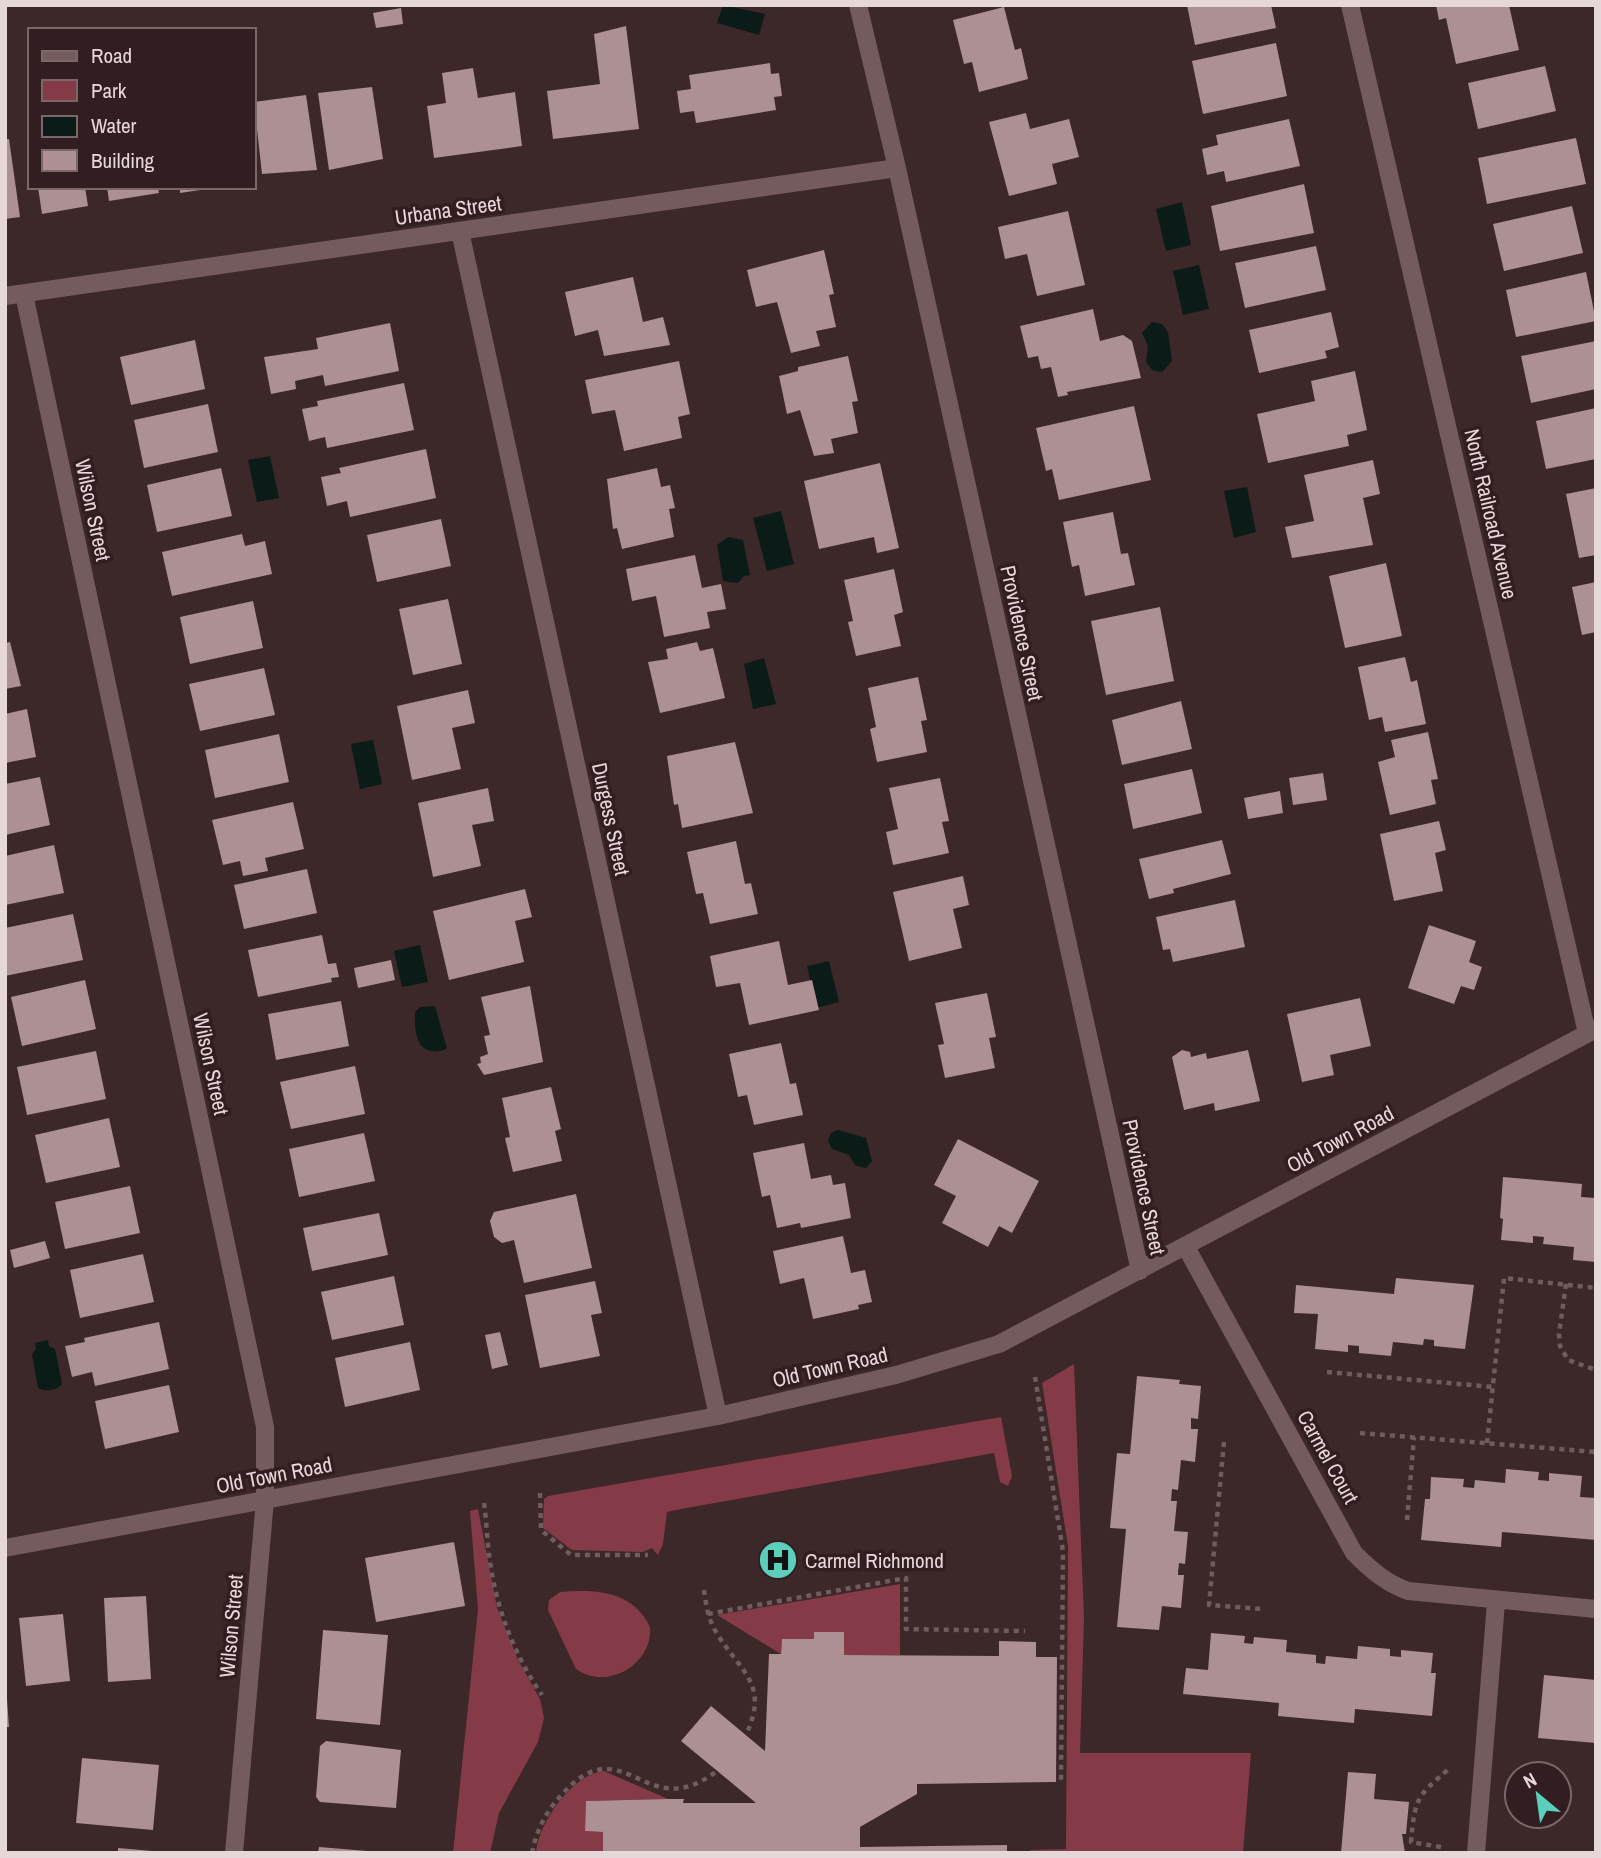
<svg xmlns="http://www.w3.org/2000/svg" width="1601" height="1858" font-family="'Archivo Narrow',sans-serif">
<rect width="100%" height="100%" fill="#3c2729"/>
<!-- green -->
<path fill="#853b47" d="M 1074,1364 L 1084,1618 L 1080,1753 L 1251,1753 L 1243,1853 L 1032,1853 L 1030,1850 L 1066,1849 L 1068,1546 L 1042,1383 Z
M 1001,1417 L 1012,1476 L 1008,1486 L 1000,1482 L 994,1453 L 681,1509 L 667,1512 L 663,1544 L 658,1555 L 652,1548 L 643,1552 L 572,1550 L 543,1528 L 544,1499 L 548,1496 Z
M 478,1509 L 497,1608 L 518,1660 L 540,1699 L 544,1718 L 538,1742 L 499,1813 L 490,1853 L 453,1853 L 478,1609 L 470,1511 Z
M 900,1584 L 900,1655 L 844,1655 L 844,1632 L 815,1632 L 814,1639 L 782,1639 L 781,1654 L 717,1615 Z
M 560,1592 C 596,1589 633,1591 650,1627 C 653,1665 606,1691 576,1669 L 548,1610 L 549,1600 Z
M 604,1771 L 668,1799 L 586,1801 L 585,1831 L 603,1832 L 603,1853 L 536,1853 C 538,1824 572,1774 604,1771 Z"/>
<!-- water -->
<path fill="#0b1b18" d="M 723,5 L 765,14 L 759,35 L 717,23 Z
M 1182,202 L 1191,245 L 1166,251 L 1156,209 Z
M 1199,265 L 1209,309 L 1183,315 L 1173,271 Z
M 1152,322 L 1162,324 L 1168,332 L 1172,361 L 1162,372 L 1152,370 L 1146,362 L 1148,346 L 1142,333 Z
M 270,456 L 279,498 L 257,502 L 248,460 Z
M 1247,487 L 1256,532 L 1234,538 L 1224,491 Z
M 781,511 L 794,564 L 767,571 L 753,518 Z
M 728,537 L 743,540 L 750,575 L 744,576 L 738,583 L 723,581 L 717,545 Z
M 764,658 L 776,704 L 753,709 L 744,664 Z
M 373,740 L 382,784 L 360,789 L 351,744 Z
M 420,945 L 428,982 L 402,987 L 394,951 Z
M 829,961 L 839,1002 L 816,1008 L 807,966 Z
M 435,1006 L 447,1049 C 418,1059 414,1036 415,1012 L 420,1007 Z
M 838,1130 L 866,1138 L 872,1161 L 866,1168 L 856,1166 L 849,1155 L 832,1149 L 828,1141 L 831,1133 Z
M 48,1340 L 49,1346 L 55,1349 L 62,1384 C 57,1391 45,1392 38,1388 L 32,1354 L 36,1349 L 35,1343 Z"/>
<!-- building -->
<path fill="#ac9093" d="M 1187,5 L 1271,5 L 1276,28 L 1195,45 Z
M 1436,5 L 1509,5 L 1519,50 L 1456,64 L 1446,18 L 1439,20 Z
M 1004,7 L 1015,50 L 1021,48 L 1028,79 L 979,92 L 972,62 L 964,64 L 953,20 Z
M 401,8 L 403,24 L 376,28 L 373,13 Z
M 626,26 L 639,129 L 553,139 L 547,91 L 600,84 L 594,34 Z
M 1276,43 L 1287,96 L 1203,114 L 1192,61 Z
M 770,63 L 771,74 L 779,73 L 782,96 L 774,97 L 776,110 L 696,123 L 694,111 L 680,113 L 677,91 L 691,89 L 689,75 Z
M 1545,66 L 1556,111 L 1478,129 L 1468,83 Z
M 473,68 L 478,98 L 515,92 L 522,146 L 434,158 L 427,106 L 446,103 L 442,73 Z
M 372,87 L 383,159 L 329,170 L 318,93 Z
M 306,95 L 317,170 L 262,174 L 254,102 Z
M 1026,113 L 1030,129 L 1069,119 L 1079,157 L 1052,164 L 1057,184 L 1009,196 L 989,122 Z
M 1289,119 L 1300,166 L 1226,182 L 1224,171 L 1207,175 L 1202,149 L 1218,145 L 1216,135 Z
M 1576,138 L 1586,184 L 1487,204 L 1478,158 Z
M 5,139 L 9,139 L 20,217 L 5,219 Z
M 1304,184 L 1314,233 L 1220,251 L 1211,206 Z
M 38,187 L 85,187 L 88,206 L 42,214 Z
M 107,187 L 158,187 L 159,193 L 109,201 Z
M 180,187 L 207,187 L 207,189 L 180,193 Z
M 1572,206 L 1583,253 L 1504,271 L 1493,224 Z
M 1068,211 L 1085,285 L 1037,296 L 1027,254 L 1005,259 L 998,227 Z
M 1316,246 L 1326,290 L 1245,308 L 1235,263 Z
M 824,250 L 834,294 L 829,295 L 836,327 L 816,331 L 820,346 L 791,353 L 777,302 L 756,307 L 747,270 Z
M 1586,272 L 1596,321 L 1516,337 L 1506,290 Z
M 633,277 L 643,322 L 663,317 L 670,345 L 604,356 L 598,330 L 575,336 L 565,292 Z
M 1093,309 L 1100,341 L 1123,335 L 1132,341 L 1141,378 L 1067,392 L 1068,395 L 1058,397 L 1051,367 L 1041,369 L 1038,356 L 1028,358 L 1020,326 Z
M 1331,312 L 1339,347 L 1325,351 L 1327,358 L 1259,373 L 1249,330 Z
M 390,323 L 399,371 L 325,386 L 323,375 L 295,381 L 296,389 L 271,394 L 264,357 L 318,349 L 316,338 Z
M 195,340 L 205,389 L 131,405 L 120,357 Z
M 1596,341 L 1596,389 L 1531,403 L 1521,356 Z
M 848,356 L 858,401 L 852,402 L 858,433 L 831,439 L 834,453 L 814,456 L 800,410 L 787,414 L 779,376 L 798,371 L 798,367 Z
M 679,361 L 690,414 L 678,417 L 682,438 L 624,451 L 615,410 L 592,414 L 585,380 Z
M 1355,371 L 1367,430 L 1347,435 L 1349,446 L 1268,463 L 1257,414 L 1315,401 L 1311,381 Z
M 404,383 L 414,430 L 327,448 L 325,437 L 309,441 L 302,409 L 318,406 L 317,401 Z
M 208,404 L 218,452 L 144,468 L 134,420 Z
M 1134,406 L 1151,480 L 1059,500 L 1052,469 L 1046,471 L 1036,428 Z
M 1596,408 L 1596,459 L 1546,469 L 1536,421 Z
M 426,449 L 436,498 L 350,517 L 347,501 L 327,506 L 321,477 L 341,473 L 339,468 Z
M 1373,460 L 1380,494 L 1363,498 L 1373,545 L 1292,558 L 1285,527 L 1314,521 L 1304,475 Z
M 880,463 L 899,548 L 877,553 L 874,537 L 819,549 L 804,481 Z
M 221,468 L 232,516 L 157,532 L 147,485 Z
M 657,468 L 661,487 L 670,485 L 675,508 L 669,509 L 674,537 L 622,549 L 617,528 L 613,529 L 607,479 Z
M 1596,488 L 1596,555 L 1579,558 L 1566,494 Z
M 1113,512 L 1121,554 L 1128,553 L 1135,585 L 1085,596 L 1079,565 L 1072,567 L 1063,522 Z
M 441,519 L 451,566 L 377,582 L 367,535 Z
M 242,534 L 245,546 L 265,541 L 272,574 L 172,596 L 162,552 Z
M 695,555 L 702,588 L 721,584 L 726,609 L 707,612 L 710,628 L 664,637 L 656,596 L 632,601 L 626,569 Z
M 1386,563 L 1402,636 L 1345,648 L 1329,576 Z
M 894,569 L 903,612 L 894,615 L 901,646 L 856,656 L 848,622 L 853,621 L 844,580 Z
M 1596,582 L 1596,632 L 1582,635 L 1572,587 Z
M 448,599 L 462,664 L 413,675 L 399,609 Z
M 253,601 L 263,648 L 190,664 L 180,617 Z
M 1160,607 L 1174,681 L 1106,695 L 1091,621 Z
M 10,642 L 21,686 L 5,689 L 5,643 Z
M 697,642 L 700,651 L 713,648 L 725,698 L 660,713 L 648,662 L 668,659 L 666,649 Z
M 1405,657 L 1411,682 L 1417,680 L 1426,724 L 1385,732 L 1382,717 L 1369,720 L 1358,667 Z
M 264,668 L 275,715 L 200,731 L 189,684 Z
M 918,677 L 927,720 L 921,721 L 927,752 L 877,762 L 870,729 L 876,727 L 868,688 Z
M 468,690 L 475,723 L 452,728 L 461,769 L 412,780 L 397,706 Z
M 1181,701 L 1192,749 L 1122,765 L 1112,720 Z
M 27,709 L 36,757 L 5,763 L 5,714 Z
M 1428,732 L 1438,779 L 1431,780 L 1436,804 L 1390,815 L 1378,762 L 1395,757 L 1391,740 Z
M 279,734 L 289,782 L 215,798 L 205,750 Z
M 735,742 L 753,813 L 682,828 L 678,804 L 674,805 L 667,756 Z
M 1192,769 L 1202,813 L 1133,829 L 1124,784 Z
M 1323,773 L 1327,800 L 1293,805 L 1289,778 Z
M 40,777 L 50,825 L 5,835 L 5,784 Z
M 940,778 L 949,821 L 942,822 L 949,853 L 893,865 L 886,832 L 898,829 L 889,788 Z
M 488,788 L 494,821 L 472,825 L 481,866 L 433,877 L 418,803 Z
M 1280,791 L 1283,813 L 1248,819 L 1244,798 Z
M 293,802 L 304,849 L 265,858 L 268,871 L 243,876 L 240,861 L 223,865 L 212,820 Z
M 1439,821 L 1446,850 L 1435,853 L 1443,891 L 1394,901 L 1380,834 Z
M 1222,840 L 1231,874 L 1173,889 L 1174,893 L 1149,899 L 1139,859 Z
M 736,841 L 745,884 L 751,883 L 758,914 L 710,924 L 703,893 L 696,894 L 687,852 Z
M 54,845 L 64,893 L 5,905 L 5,856 Z
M 307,869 L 317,913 L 244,929 L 234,885 Z
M 963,876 L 969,905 L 953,909 L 962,948 L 909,961 L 893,892 Z
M 525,889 L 532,917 L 515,921 L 524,962 L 449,980 L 433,911 Z
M 1235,900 L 1245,947 L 1173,962 L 1170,949 L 1163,950 L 1156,917 Z
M 73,914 L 83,960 L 5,976 L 5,928 Z
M 1429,925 L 1476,941 L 1469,962 L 1482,967 L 1474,990 L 1461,986 L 1454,1004 L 1408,988 Z
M 322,935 L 328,964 L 336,963 L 339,977 L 331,978 L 332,982 L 258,997 L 248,950 Z
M 779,941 L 788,985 L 812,980 L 819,1010 L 749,1025 L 740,983 L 716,987 L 710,956 Z
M 391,960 L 395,980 L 358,988 L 354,968 Z
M 85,980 L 96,1029 L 22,1046 L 11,997 Z
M 530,986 L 543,1062 L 484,1075 L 477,1064 L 481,1063 L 480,1057 L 488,1054 L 484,1036 L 490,1035 L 481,997 Z
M 987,993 L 996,1037 L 989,1038 L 995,1068 L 945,1078 L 938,1045 L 944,1044 L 935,1003 Z
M 1360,998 L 1371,1046 L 1330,1055 L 1334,1075 L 1302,1082 L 1287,1014 Z
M 341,1001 L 349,1046 L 276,1060 L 268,1014 Z
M 781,1043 L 790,1084 L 796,1083 L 803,1115 L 754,1125 L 747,1095 L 738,1097 L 729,1054 Z
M 1182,1050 L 1190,1052 L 1191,1057 L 1206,1053 L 1207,1059 L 1248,1050 L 1260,1101 L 1215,1111 L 1214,1103 L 1184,1110 L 1172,1057 Z
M 96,1051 L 106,1099 L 27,1115 L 17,1067 Z
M 355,1066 L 365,1114 L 291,1129 L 280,1082 Z
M 551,1087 L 561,1129 L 555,1131 L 562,1161 L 513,1172 L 505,1138 L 510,1137 L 502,1098 Z
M 109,1118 L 120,1167 L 46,1183 L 35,1135 Z
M 364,1133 L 375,1181 L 299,1197 L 289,1149 Z
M 958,1139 L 1039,1181 L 1012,1233 L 999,1226 L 988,1247 L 942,1223 L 956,1196 L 934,1185 Z
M 804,1143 L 811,1179 L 831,1175 L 833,1185 L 845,1183 L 851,1218 L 801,1228 L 800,1223 L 777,1228 L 770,1195 L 762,1197 L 753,1153 Z
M 1503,1177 L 1582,1184 L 1581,1197 L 1596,1198 L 1596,1262 L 1573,1260 L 1574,1247 L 1543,1244 L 1544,1237 L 1533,1236 L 1533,1243 L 1501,1240 L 1503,1219 L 1500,1218 Z
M 130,1186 L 140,1233 L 65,1249 L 55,1202 Z
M 576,1194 L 592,1268 L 524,1283 L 514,1240 L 502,1243 L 494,1237 L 490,1221 L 494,1212 Z
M 379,1213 L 388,1255 L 312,1271 L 303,1228 Z
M 843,1236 L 851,1273 L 865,1270 L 872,1302 L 858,1305 L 859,1309 L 813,1319 L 804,1278 L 780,1284 L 773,1251 Z
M 45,1241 L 50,1258 L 14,1268 L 10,1250 Z
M 143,1254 L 154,1302 L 80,1318 L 70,1270 Z
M 394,1276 L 404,1325 L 332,1340 L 321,1292 Z
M 1396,1278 L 1474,1285 L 1465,1349 L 1434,1346 L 1434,1340 L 1424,1339 L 1423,1345 L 1393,1342 L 1391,1356 L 1359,1353 L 1359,1346 L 1348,1345 L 1348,1352 L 1315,1349 L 1318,1314 L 1294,1313 L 1296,1285 L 1394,1294 Z
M 595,1281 L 602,1313 L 591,1315 L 600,1356 L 540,1368 L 525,1295 Z
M 159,1322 L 169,1369 L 95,1386 L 92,1372 L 72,1377 L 65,1346 L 85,1342 L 84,1338 Z
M 500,1332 L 508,1365 L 492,1369 L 485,1335 Z
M 410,1342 L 420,1390 L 345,1407 L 335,1358 Z
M 1137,1376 L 1180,1380 L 1179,1384 L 1201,1386 L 1198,1419 L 1191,1418 L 1191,1429 L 1198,1429 L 1195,1462 L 1181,1460 L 1178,1490 L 1172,1489 L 1171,1501 L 1177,1501 L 1174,1531 L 1188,1532 L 1185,1564 L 1179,1563 L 1178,1572 L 1178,1575 L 1184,1575 L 1181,1608 L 1162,1606 L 1159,1630 L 1117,1627 L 1126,1529 L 1110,1528 L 1117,1453 L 1130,1454 Z
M 169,1385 L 179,1432 L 105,1449 L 95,1401 Z
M 1506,1469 L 1539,1472 L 1538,1480 L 1549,1481 L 1549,1473 L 1582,1476 L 1580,1497 L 1596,1498 L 1596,1540 L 1502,1532 L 1501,1547 L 1421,1540 L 1425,1499 L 1430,1499 L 1431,1477 L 1464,1479 L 1463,1487 L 1474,1488 L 1475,1480 L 1505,1483 Z
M 454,1542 L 465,1606 L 376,1622 L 365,1558 Z
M 146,1596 L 151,1679 L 108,1682 L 104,1598 Z
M 63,1614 L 70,1681 L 26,1686 L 19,1618 Z
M 323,1630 L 388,1635 L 380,1725 L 316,1719 Z
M 814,1632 L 844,1632 L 844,1655 L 999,1656 L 999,1641 L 1036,1642 L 1036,1657 L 1057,1657 L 1056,1782 L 917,1784 L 917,1794 L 860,1827 L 860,1847 L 1007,1845 L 1007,1853 L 603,1853 L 603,1832 L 585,1831 L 586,1801 L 668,1799 L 684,1799 L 683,1803 L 756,1803 L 681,1741 L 711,1706 L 765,1751 L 769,1654 L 781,1654 L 782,1639 L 814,1639 Z
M 1211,1633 L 1245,1636 L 1244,1643 L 1253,1644 L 1254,1637 L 1287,1640 L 1286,1652 L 1316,1655 L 1316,1663 L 1325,1664 L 1326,1656 L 1357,1659 L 1358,1646 L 1390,1649 L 1390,1656 L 1401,1657 L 1401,1650 L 1433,1653 L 1431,1673 L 1436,1673 L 1432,1716 L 1355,1709 L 1354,1723 L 1278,1716 L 1279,1703 L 1183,1694 L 1186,1668 L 1208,1670 Z
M 1544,1675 L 1596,1680 L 1596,1743 L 1538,1738 Z
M 5,1699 L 7,1699 L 9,1727 L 5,1727 Z
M 326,1741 L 401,1750 L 396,1808 L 320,1802 L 316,1797 L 320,1746 Z
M 82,1758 L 159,1765 L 153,1830 L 76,1823 Z
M 1348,1772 L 1376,1774 L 1374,1799 L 1409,1802 L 1406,1834 L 1402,1834 L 1405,1853 L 1341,1853 Z
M 319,1847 L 367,1851 L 367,1853 L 318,1853 Z
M 118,1848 L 152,1851 L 152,1853 L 118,1853 Z"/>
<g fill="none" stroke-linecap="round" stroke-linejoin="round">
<!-- path -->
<path stroke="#6f5c5e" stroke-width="4.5" stroke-dasharray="5 5" stroke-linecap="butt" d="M 1566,1284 L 1559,1334 L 1560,1346 L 1568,1360 L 1596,1370
M 1327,1372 L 1493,1387
M 1035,1377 L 1063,1551 L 1061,1780
M 1360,1433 L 1596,1452
M 1224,1442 L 1209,1605 L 1262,1609
M 1487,1443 L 1504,1278 L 1596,1288
M 540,1493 L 541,1530 L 571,1555 L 648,1555
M 484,1503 C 487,1524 487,1546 491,1568 C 498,1613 516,1658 542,1695
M 1407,1520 L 1414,1437
M 704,1590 C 706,1604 708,1619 716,1632 C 740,1672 770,1683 746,1735
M 708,1614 L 906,1578 L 906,1629 L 1025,1631
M 1441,1847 L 1411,1842 C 1415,1798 1416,1797 1450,1768
M 1027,1852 L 1027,1853
M 532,1853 C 537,1828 547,1810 565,1791 C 626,1728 645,1826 717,1771"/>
<!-- street -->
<path stroke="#745b5d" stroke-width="18" d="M 858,5 L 897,168 L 1140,1271
M 1350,5 L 1587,1033
M 460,231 L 718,1416
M 24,294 L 265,1427 L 265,1500 L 234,1853
M 5,296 L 897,168
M 1186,1247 L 1354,1553 C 1371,1570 1386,1583 1408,1591 L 1596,1609
M 5,1548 L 718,1416 L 896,1375 L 999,1344 L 1596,1029
M 1476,1853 L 1496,1602"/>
</g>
<!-- icons -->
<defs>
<g id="hospital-disc" transform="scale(2.0125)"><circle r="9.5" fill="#5bcebc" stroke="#321d20"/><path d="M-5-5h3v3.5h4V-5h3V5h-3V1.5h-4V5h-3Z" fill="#111"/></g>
</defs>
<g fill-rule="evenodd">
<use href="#hospital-disc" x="778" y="1560"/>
</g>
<g text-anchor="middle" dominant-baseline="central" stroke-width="7" stroke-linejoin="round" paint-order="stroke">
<!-- street labels -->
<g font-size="21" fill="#e6d7d8" stroke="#321d20">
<text transform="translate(448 210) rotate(-8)">Urbana Street</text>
<text transform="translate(93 510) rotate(78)">Wilson Street</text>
<text transform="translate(1491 514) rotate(77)">North Railroad Avenue</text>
<text transform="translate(1022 633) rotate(78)">Providence Street</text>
<text transform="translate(611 819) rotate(78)">Durgess Street</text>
<text transform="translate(211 1064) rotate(78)">Wilson Street</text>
<text transform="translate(1340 1139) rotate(-28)">Old Town Road</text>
<text transform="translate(1144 1187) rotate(78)">Providence Street</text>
<text transform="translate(830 1367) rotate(-13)">Old Town Road</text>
<text transform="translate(1328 1457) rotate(61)">Carmel Court</text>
<text transform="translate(274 1475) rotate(-11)">Old Town Road</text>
<text transform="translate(231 1626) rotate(-85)">Wilson Street</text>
</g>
<!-- poi labels -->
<g font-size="21" fill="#e6d7d8" stroke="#321d20" text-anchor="start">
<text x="805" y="1560">Carmel Richmond</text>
</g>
</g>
<!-- border -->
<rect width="1601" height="1858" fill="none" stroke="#e6d7d8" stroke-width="14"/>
<!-- legend -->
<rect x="28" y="28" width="228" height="161" fill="#321d20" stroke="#7a676a" stroke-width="2"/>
<rect x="42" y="51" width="35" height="10" fill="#745b5d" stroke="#7a676a" stroke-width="2"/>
<text x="91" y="63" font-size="21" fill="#e6d7d8">Road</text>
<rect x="42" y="80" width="35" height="21" fill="#853b47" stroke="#7a676a" stroke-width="2"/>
<text x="91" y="98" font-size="21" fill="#e6d7d8">Park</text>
<rect x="42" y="116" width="35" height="21" fill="#0b1b18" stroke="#7a676a" stroke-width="2"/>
<text x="91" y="133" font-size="21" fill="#e6d7d8">Water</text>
<rect x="42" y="150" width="35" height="21" fill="#ac9093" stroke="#7a676a" stroke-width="2"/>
<text x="91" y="168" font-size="21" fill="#e6d7d8">Building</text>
<!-- north arrow -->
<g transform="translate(1538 1795) rotate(331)"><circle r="33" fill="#321d20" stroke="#7a676a" stroke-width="2"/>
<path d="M0-5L12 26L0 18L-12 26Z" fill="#5bcebc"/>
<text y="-10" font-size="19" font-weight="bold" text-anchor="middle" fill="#e6d7d8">N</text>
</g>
</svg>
